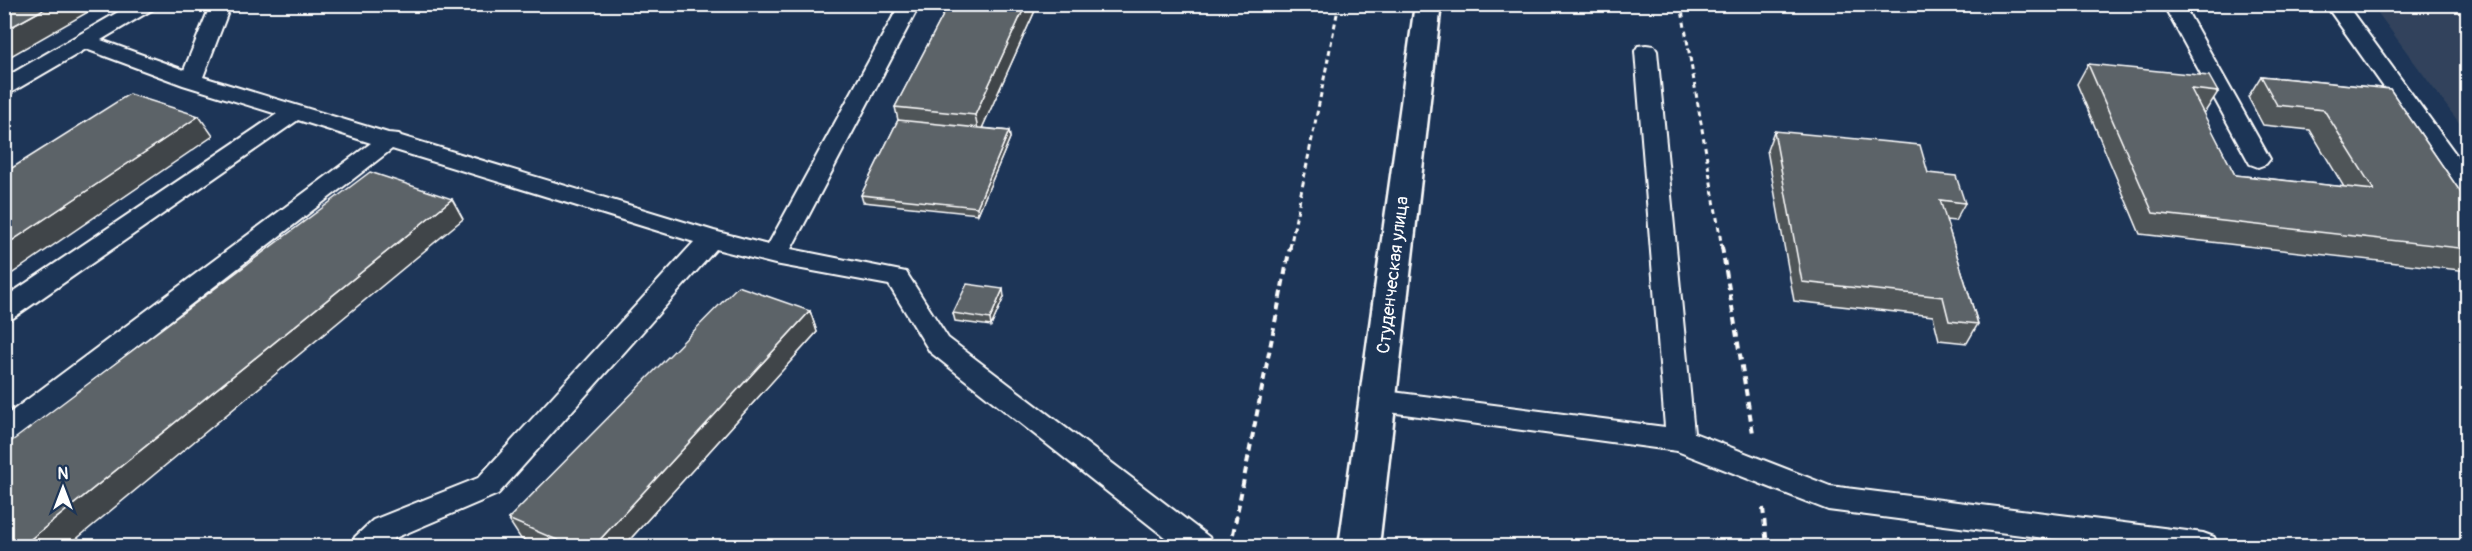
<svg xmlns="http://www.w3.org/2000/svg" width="2472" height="551" font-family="Pangolin,sans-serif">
<rect width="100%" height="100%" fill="#1d3557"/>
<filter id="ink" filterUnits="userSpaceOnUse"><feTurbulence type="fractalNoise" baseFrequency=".0167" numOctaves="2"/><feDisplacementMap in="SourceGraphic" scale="12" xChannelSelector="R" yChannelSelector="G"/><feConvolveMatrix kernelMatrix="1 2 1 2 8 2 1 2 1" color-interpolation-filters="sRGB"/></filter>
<g filter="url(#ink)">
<!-- built -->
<path fill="#30435c" d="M 2372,5 L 2467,5 L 2467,133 L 2451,112 Z"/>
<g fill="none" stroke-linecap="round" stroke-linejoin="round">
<!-- service casing -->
<g stroke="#fff" stroke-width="4">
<path id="service" d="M 132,4 L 158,4 L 155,8 L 101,40 L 184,70 L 211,4 L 231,4 L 203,77 L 388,133 L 399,134 L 401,136 L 714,231 L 768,245 L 900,4 L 920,4 L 791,249 L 906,272 L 948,338 L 1209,537 L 1213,546 L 1176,546 L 930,352 L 889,285 L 775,264 L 716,249 L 498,494 L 395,538 L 386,546 L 351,546 L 355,537 L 373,520 L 478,478 L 694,242 L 392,149 L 14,441 L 4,444 L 4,417 L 371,143 L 298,120 L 13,318 L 4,320 L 4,298 L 277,114 L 183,85 L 86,49 L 12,92 L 4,94 L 4,78 Z
M 2163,4 L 2183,4 L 2270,159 L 2266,164 L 2258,167 L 2250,164 Z
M 2325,4 L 2346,4 L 2468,171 L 2468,197 L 2460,195 Z
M 1646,45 L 1654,46 L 1657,51 L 1694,433 L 1830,486 L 2203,533 L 2214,537 L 2218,546 L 2107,546 L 1828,510 L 1677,451 L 1367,409 L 1363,401 L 1367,393 L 1377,390 L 1665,427 L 1635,51 L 1638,46 Z"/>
</g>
<!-- tertiary casing -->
<g stroke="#fff" stroke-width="5">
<path id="tertiary" d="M 1415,4 L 1441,4 L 1379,546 L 1339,546 Z"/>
</g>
<!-- path-far1 -->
<path stroke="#fff" stroke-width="3" stroke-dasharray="5 4" stroke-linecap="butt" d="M 1681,4 L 1722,248
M 1290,248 L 1339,4"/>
<!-- path -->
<path stroke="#fff" stroke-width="4" stroke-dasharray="7 5" stroke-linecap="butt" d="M 1722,247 L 1753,433
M 1763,508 L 1767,546
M 1233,534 L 1290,247"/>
<!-- service -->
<use href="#service" fill="#1d3557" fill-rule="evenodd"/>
<!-- tertiary -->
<use href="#tertiary" fill="#1d3557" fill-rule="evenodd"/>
</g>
<!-- wall -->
<path fill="#4f5559" stroke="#fff" stroke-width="1.5" d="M 949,4 L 1038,4 L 982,128 L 1009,131 L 1010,138 L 978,214 L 863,202 L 861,195 L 898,120 L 895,107 Z
M 2088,64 L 2218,92 L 2205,112 L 2202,112 L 2235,175 L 2344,187 L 2310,130 L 2263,125 L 2248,97 L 2261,76 L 2390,89 L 2468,203 L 2468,271 L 2140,234 L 2077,84 Z
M 1774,131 L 1928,173 L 1965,203 L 1955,221 L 1946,220 L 1978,324 L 1967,343 L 1939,340 L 1933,316 L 1794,301 L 1767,150 Z
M 1004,297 L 991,326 L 955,321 L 953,313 Z
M 810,311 L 817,332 L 624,546 L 538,546 L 521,539 L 508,519 Z"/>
<!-- shaded-wall -->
<path fill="#404549" stroke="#fff" stroke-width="1.5" d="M 53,4 L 102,4 L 4,60 L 4,31 Z
M 1026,4 L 1038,4 L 979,135 L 975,115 Z
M 199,116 L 213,136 L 4,279 L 4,246 Z
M 1009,131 L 1010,138 L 978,214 L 977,207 Z
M 452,199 L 463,219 L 68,546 L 22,546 Z
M 1003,289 L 1004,297 L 991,326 L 990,319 Z
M 810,311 L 817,332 L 624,546 L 594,546 Z"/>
<!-- building -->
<path fill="#5c6368" stroke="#fff" stroke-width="1.5" d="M 4,4 L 53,4 L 4,31 Z
M 949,4 L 1026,4 L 975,115 L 895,107 Z
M 2088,64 L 2209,76 L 2218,92 L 2191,89 L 2235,175 L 2374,190 L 2324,110 L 2277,105 L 2261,76 L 2390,89 L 2468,203 L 2468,249 L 2153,213 Z
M 129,94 L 199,116 L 4,246 L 4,173 Z
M 898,120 L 1009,131 L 977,207 L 861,195 Z
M 1774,131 L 1920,145 L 1928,173 L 1956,176 L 1965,203 L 1940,200 L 1978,324 L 1949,321 L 1943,297 L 1802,282 Z
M 370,172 L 452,199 L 22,546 L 4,546 L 4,447 Z
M 967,284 L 1003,289 L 990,319 L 953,313 Z
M 738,286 L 810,311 L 594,546 L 571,546 L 508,519 Z"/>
</g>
<g text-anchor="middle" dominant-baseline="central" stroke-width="5" stroke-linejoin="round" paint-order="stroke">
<!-- street labels -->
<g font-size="18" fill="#fff" stroke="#1d3557">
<text transform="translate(1393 275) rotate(-83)">Студенческая улица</text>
</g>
</g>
<!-- margin -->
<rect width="2472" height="551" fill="none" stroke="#1d3557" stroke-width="24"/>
<rect x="12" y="12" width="2448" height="527" fill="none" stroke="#fff" stroke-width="2" filter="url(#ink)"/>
<!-- north arrow -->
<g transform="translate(63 488)" stroke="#1d3557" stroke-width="4.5" paint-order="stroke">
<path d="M0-4.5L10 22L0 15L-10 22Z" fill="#ffffff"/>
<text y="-9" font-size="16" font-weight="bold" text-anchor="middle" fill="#ffffff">N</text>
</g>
</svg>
